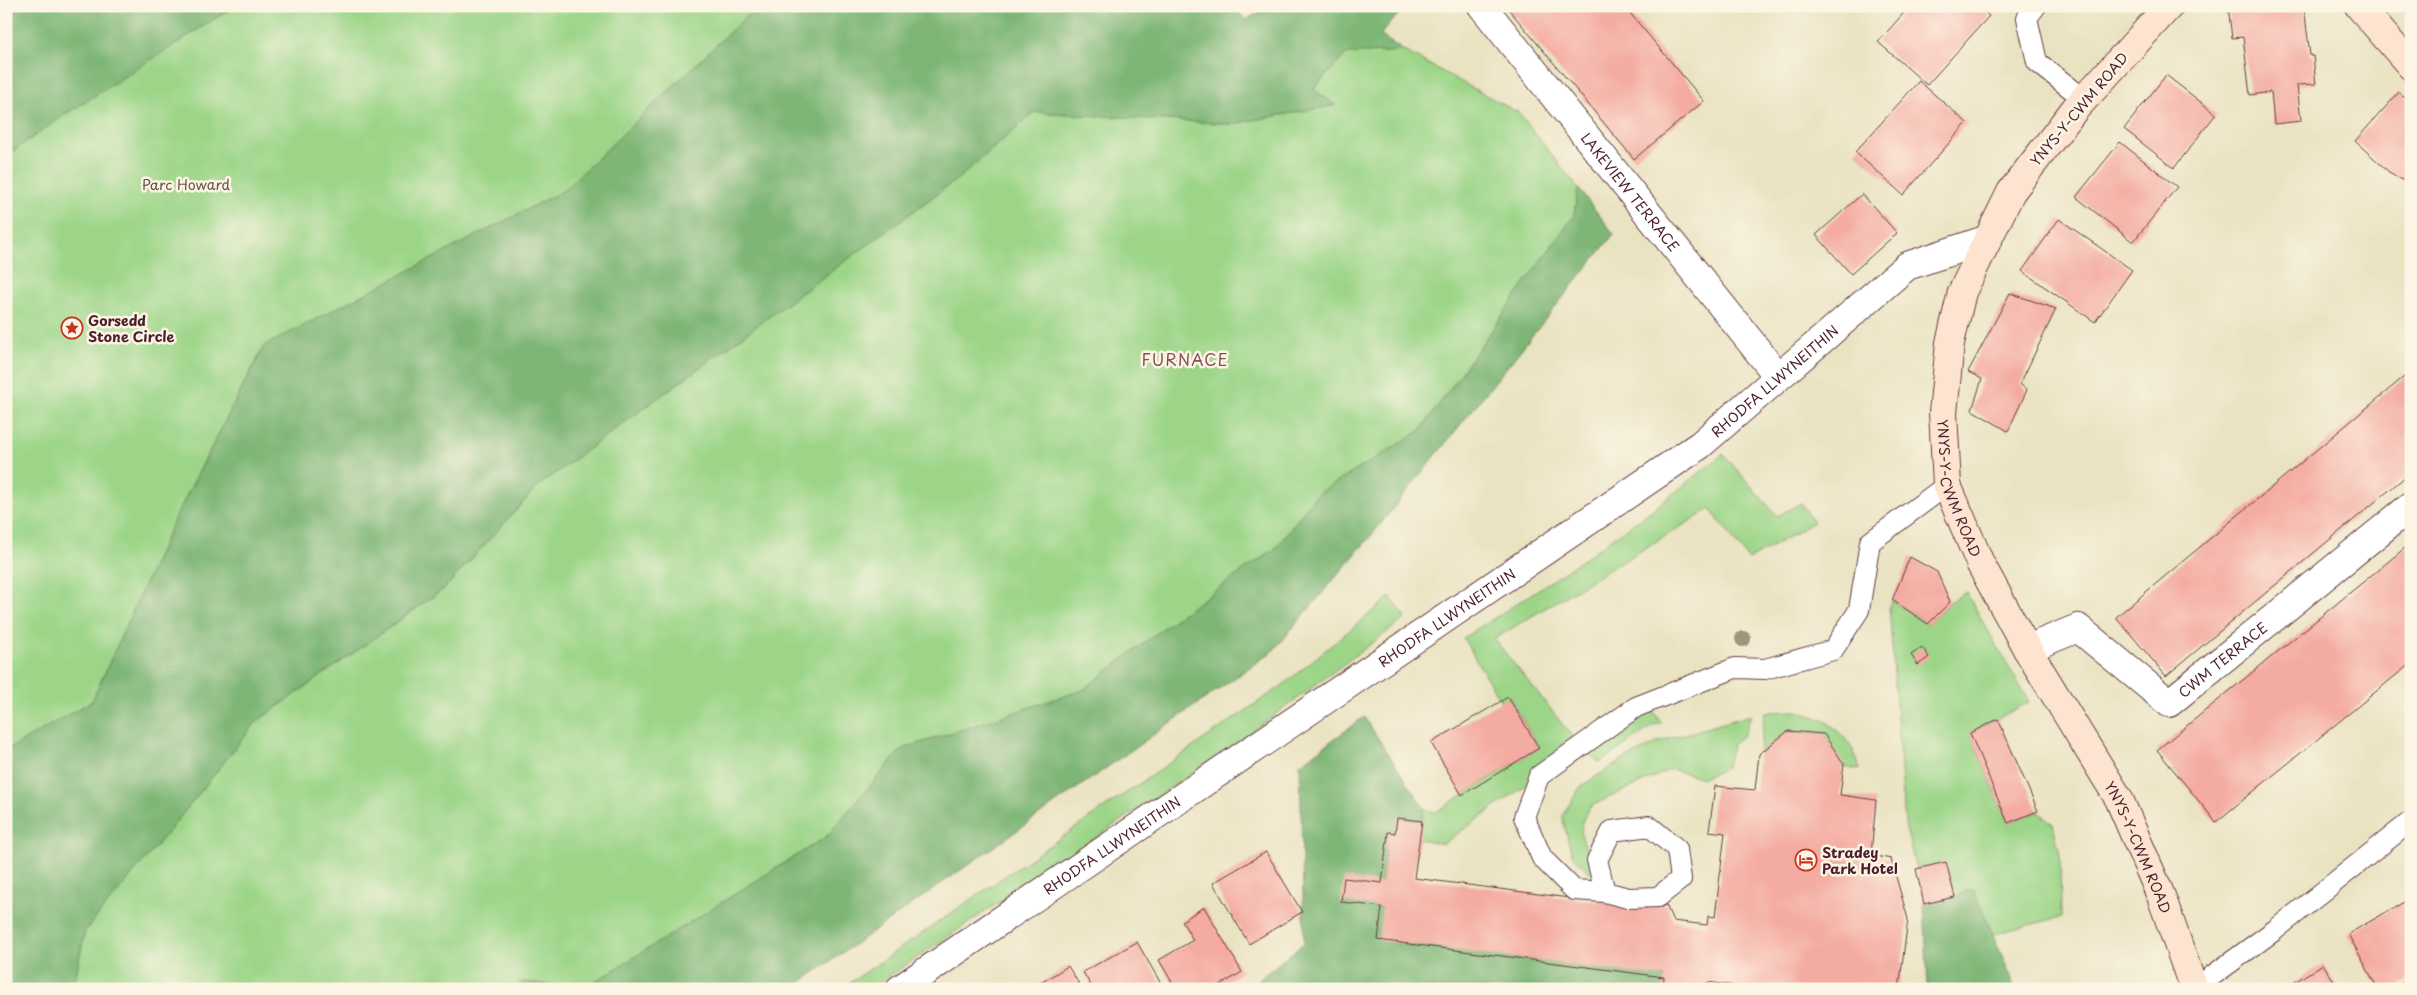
<svg xmlns="http://www.w3.org/2000/svg" width="2417" height="995" font-family="'Playpen Sans',sans-serif">
<rect width="100%" height="100%" fill="#fcf5e5"/>
<filter id="ink" filterUnits="userSpaceOnUse"><feTurbulence type="fractalNoise" baseFrequency=".02" numOctaves="2"/><feDisplacementMap in="SourceGraphic" scale="10" xChannelSelector="R" yChannelSelector="G"/><feConvolveMatrix kernelMatrix="1 2 1 2 8 2 1 2 1" color-interpolation-filters="sRGB"/></filter>
<filter id="wash" filterUnits="userSpaceOnUse"><feTurbulence type="fractalNoise" baseFrequency=".0096" numOctaves="4" result="noise"/><feDisplacementMap in="SourceGraphic" scale="20" xChannelSelector="R" yChannelSelector="G"/><feGaussianBlur stdDeviation="1.12" result="paint"/><feColorMatrix in="noise" values="0 0 0 0 0 0 0 0 0 0 0 0 0 0 0 0 0 1.4 0 .05"/><feComposite in="paint" operator="in"/></filter>
<g filter="url(#wash)">
<rect width="100%" height="100%" fill="#eae3c2"/>
<!-- green -->
<path fill="#9cd588" stroke="#737a5a" d="M 6,6 L 757,6 L 565,190 L 264,346 L 175,518 L 92,701 L 6,751 Z
M 1404,51 L 1519,113 L 1578,188 L 1574,215 L 1420,431 L 1316,495 L 1276,548 L 1179,616 L 1083,690 L 902,749 L 826,837 L 585,989 L 522,982 L 513,989 L 73,989 L 85,931 L 173,826 L 256,722 L 445,588 L 539,485 L 960,177 L 1035,112 L 1233,124 L 1335,105 L 1313,90 L 1346,54 Z
M 1723,454 L 1777,516 L 1801,503 L 1814,522 L 1749,560 L 1710,509 L 1494,639 L 1580,746 L 1648,703 L 1661,723 L 1651,727 L 1600,763 L 1580,747 L 1443,844 L 1419,839 L 1424,808 L 1434,813 L 1539,748 L 1509,697 L 1501,702 L 1463,638 C 1553,581 1641,522 1723,454 Z
M 1966,592 L 2029,702 L 1970,733 L 2008,823 L 2038,811 L 2053,824 L 2060,855 L 2061,917 L 1993,934 L 1955,897 L 1946,863 L 1916,869 L 1905,824 L 1889,606 L 1892,600 L 1928,624 L 1950,602 Z
M 1390,597 L 1406,618 L 1238,742 L 870,989 L 841,989 L 1283,685 Z
M 1797,711 C 1805,714 1815,716 1823,720 C 1839,728 1859,752 1859,770 L 1844,767 L 1824,734 L 1788,731 L 1759,754 L 1765,712 Z
M 1751,715 L 1745,733 L 1732,746 L 1726,768 L 1703,778 L 1671,769 L 1591,806 C 1571,832 1586,850 1603,872 L 1595,878 L 1572,855 L 1562,816 L 1581,786 L 1621,761 L 1661,741 Z"/>
<!-- forest -->
<path fill="#7db674" stroke="#646a50" d="M 6,6 L 235,6 L 66,114 L 6,156 Z
M 757,6 L 1232,6 L 1246,20 L 1271,6 L 1406,6 L 1380,35 L 1404,51 L 1346,54 L 1313,89 L 1336,105 L 1231,124 L 1035,112 L 960,177 L 539,485 L 445,588 L 256,722 L 173,826 L 85,931 L 73,989 L 6,989 L 6,751 L 92,701 L 175,518 L 264,346 L 564,190 Z
M 1578,188 L 1614,234 L 1370,537 L 1273,651 L 791,989 L 513,989 L 522,982 L 585,988 L 826,837 L 902,749 L 1083,690 L 1179,616 L 1276,548 L 1316,495 L 1420,431 L 1574,215 Z
M 1364,717 L 1424,808 L 1422,821 L 1397,818 L 1395,833 L 1388,832 L 1382,883 L 1382,907 L 1664,977 L 1663,989 L 1247,989 L 1304,943 L 1300,764 Z
M 1973,888 L 2012,979 L 2013,989 L 1928,989 L 1924,904 L 1955,897 Z"/>
<g id="blocks">
<!-- building -->
<path fill="#f4aba1" d="M 1506,6 L 1624,6 L 1704,101 L 1634,159 Z
M 1910,6 L 1978,6 L 1989,16 L 1927,85 L 1878,42 Z
M 2228,6 L 2304,6 L 2310,56 L 2313,56 L 2316,84 L 2297,85 L 2301,121 L 2274,124 L 2271,92 L 2250,95 L 2243,37 L 2232,38 Z
M 2166,75 L 2216,114 L 2174,168 L 2124,129 Z
M 1919,81 L 1967,123 L 1903,195 L 1855,152 Z
M 2399,92 L 2411,103 L 2411,185 L 2389,172 L 2355,141 Z
M 2120,142 L 2177,187 L 2133,242 L 2076,197 Z
M 1862,194 L 1897,233 L 1851,274 L 1816,235 Z
M 2059,219 L 2132,270 L 2095,322 L 2022,271 Z
M 2010,293 L 2056,309 L 2020,384 L 2027,390 L 2008,431 L 1972,410 L 1982,379 L 1968,372 Z
M 2411,371 L 2411,472 L 2166,676 L 2116,617 Z
M 2411,543 L 2411,663 L 2216,822 L 2157,750 Z
M 1910,557 L 1937,572 L 1950,602 L 1928,624 L 1892,600 Z
M 1922,647 L 1929,657 L 1918,665 L 1911,655 Z
M 1508,697 L 1539,748 L 1462,795 L 1431,743 Z
M 1998,719 L 2038,811 L 2008,823 L 1970,733 Z
M 1788,731 L 1824,734 L 1844,764 L 1840,795 L 1876,800 L 1871,855 L 1891,859 L 1908,919 L 1899,989 L 1756,989 L 1708,982 L 1707,989 L 1663,989 L 1664,977 L 1378,940 L 1382,907 L 1341,902 L 1344,878 L 1382,883 L 1388,832 L 1395,833 L 1397,818 L 1422,821 L 1414,878 L 1647,908 L 1652,903 L 1666,905 L 1673,921 L 1707,925 L 1708,916 L 1715,917 L 1725,833 L 1709,831 L 1715,786 L 1755,790 L 1759,754 Z
M 1266,852 L 1302,912 L 1249,944 L 1213,883 Z
M 1946,862 L 1955,897 L 1924,904 L 1916,869 Z
M 2411,898 L 2411,978 L 2392,989 L 2378,989 L 2348,934 Z
M 1204,907 L 1242,972 L 1214,989 L 1176,989 L 1159,960 L 1193,940 L 1182,921 Z
M 1137,942 L 1164,989 L 1093,989 L 1083,972 Z
M 2323,964 L 2339,989 L 2284,989 Z
M 1068,966 L 1082,989 L 1031,989 Z"/>
</g>
</g>
<g filter="url(#ink)">
<use href="#blocks" fill-opacity="0" stroke="#623c42" stroke-width="1"/>
<g fill="none" stroke-linecap="round" stroke-linejoin="round">
<!-- lane casing -->
<g stroke="#623c42" stroke-width="22">
<path id="lane" d="M 2036,6 L 2027,18 L 2037,62 L 2084,99
M 1605,892 L 1597,860 L 1612,831 L 1649,826 L 1677,849 L 1681,879 L 1658,897 L 1628,898 L 1605,892 L 1574,890 L 1542,858 L 1524,817 L 1539,776 L 1636,707 L 1735,668 L 1765,669 L 1833,650 L 1859,610 L 1870,542 L 1947,485
M 2194,989 L 2275,930 L 2411,821"/>
</g>
<!-- street casing -->
<g stroke="#623c42" stroke-width="30">
<g id="street">
<path id="s1" d="M 1482,6 L 1778,376"/>
<path id="s2" d="M 2027,649 L 2078,628 L 2169,703 L 2411,506"/>
<path id="s3" d="M 900,989 L 1700,445 L 1907,266 L 1985,240"/>
</g>
</g>
<!-- secondary casing -->
<g stroke="#623c42" stroke-width="30">
<g id="secondary">
<path id="s4" d="M 2169,6 L 2075,109 L 2011,192 L 1962,292 L 1950,343 L 1943,413 L 1947,485 L 1980,563 L 2027,649 L 2119,799 L 2161,896 L 2194,989"/>
<path d="M 2359,6 L 2411,66"/>
</g>
</g>
<!-- lane -->
<use href="#lane" stroke="#fff" stroke-width="20"/>
<!-- street -->
<use href="#street" stroke="#fff" stroke-width="28"/>
<!-- secondary -->
<use href="#secondary" stroke="#fde4d0" stroke-width="28"/>
</g>
<!-- trees -->
<circle fill="#a0957e" cx="1743" cy="639" r="8"/>
</g>
<!-- icons -->
<defs>
<g id="sight-ring" transform="scale(1.125)"><circle r="9.5" fill="#fcf5e5" stroke="#c8321e" stroke-width="1.5"/><path d="M0-6L1.8-2.2L6-1.7L2.9 1.2L3.7 5.4L0 3.3L-3.7 5.4L-2.9 1.2L-6-1.7L-1.8-2.2Z" fill="#c8321e"/></g>
<g id="hotel-ring" transform="scale(1.125)"><circle r="9.5" fill="#fcf5e5" stroke="#c8321e" stroke-width="1.5"/><path d="M-6-4.5h1.5V1H6V5H4.5V3h-9V5H-6ZM-4 0a1.8 1.8 0 1 1 3.6 0ZM.5 0V-2.5h3Q6-2.5 6 0Z" fill="#c8321e"/></g>
</defs>
<g fill-rule="evenodd">
<use href="#sight-ring" x="72" y="328"/>
<use href="#hotel-ring" x="1806" y="860"/>
</g>
<g text-anchor="middle" dominant-baseline="central" stroke-width="5" stroke-linejoin="round" paint-order="stroke">
<!-- street labels -->
<g font-size="14" fill="#4a1f2b" stroke="#fcf5e5">
<text transform="translate(2079 109) rotate(-50)">YNYS-Y-CWM ROAD</text>
<text stroke="none"><textPath href="#s1" startOffset="238">LAKEVIEW TERRACE</textPath></text>
<text stroke="none"><textPath href="#s3" startOffset="1066">RHODFA LLWYNEITHIN</textPath></text>
<text stroke="none"><textPath href="#s4" startOffset="556">YNYS-Y-CWM ROAD</textPath></text>
<text stroke="none"><textPath href="#s3" startOffset="661">RHODFA LLWYNEITHIN</textPath></text>
<text stroke="none"><textPath href="#s2" startOffset="242">CWM TERRACE</textPath></text>
<text stroke="none"><textPath href="#s3" startOffset="256">RHODFA LLWYNEITHIN</textPath></text>
<text stroke="none"><textPath href="#s4" startOffset="961">YNYS-Y-CWM ROAD</textPath></text>
</g>
<!-- park labels -->
<g font-size="14" fill="#635647" stroke="#fcf5e5">
<text x="186" y="184">Parc Howard</text>
</g>
<!-- poi labels -->
<g font-size="14" font-weight="bold" fill="#4a1f2b" stroke="#fcf5e5" text-anchor="start">
<text x="88" y="320">Gorsedd<tspan x="88" dy="16">Stone Circle</tspan></text>
<text x="1822" y="852">Stradey<tspan x="1822" dy="16">Park Hotel</tspan></text>
</g>
<!-- quarter labels -->
<g font-size="16" letter-spacing="1" fill="#865054" stroke="#fcf5e5">
<text x="1185" y="359">FURNACE</text>
</g>
</g>
<!-- margin -->
<rect width="2417" height="995" fill="none" stroke="#fcf5e5" stroke-width="25"/>
</svg>
